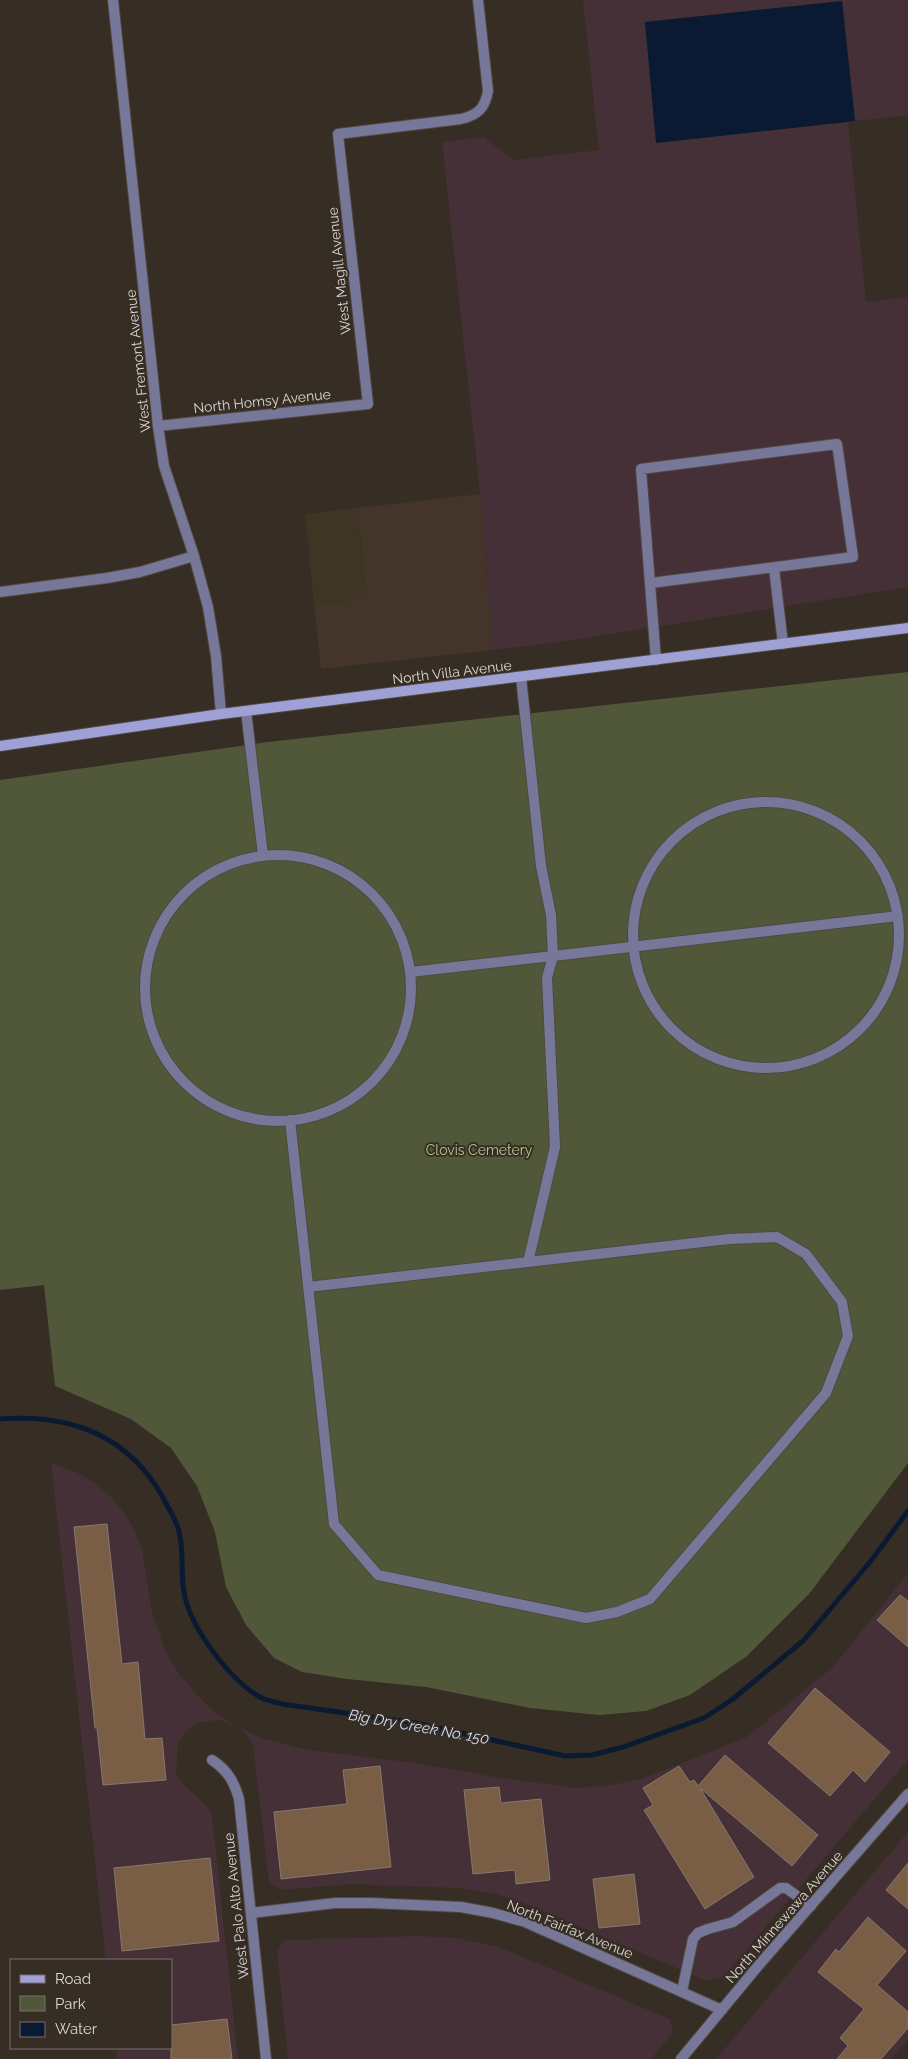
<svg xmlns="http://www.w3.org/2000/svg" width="908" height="2059" font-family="Raleway,sans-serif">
<rect width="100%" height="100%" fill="#362d25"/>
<!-- commercial -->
<path fill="#443036" d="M 583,0 L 908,0 L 908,115 L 855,121 L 842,1 L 656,143 L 848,122 L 866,302 L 908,297 L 908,587 L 560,642 L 493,650 L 480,494 L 442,142 L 484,137 L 513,160 L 599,150 Z
M 51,1463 L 78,1473 L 96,1484 L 112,1498 L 126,1515 L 135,1531 L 142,1549 L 152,1613 L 167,1654 L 180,1675 L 197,1695 L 215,1712 L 236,1726 L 258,1737 L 303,1749 L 416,1763 L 500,1778 L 577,1788 L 606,1786 L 642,1779 L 747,1737 L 753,1732 L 833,1667 L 908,1573 L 908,1760 L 723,1977 L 707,1981 L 529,1905 L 493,1893 L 457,1888 L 351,1884 L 280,1890 L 269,1882 L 253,1745 L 243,1731 L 236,1726 L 219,1720 L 202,1722 L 187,1730 L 178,1743 L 176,1774 L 183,1784 L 207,1807 L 212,1815 L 238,2059 L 117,2059 L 116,2048 L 171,2048 L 171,1960 L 106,1960 Z
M 908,1832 L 908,2040 L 891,2059 L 716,2059 Z
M 419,1936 L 456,1938 L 499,1947 L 670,2019 L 673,2033 L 651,2059 L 288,2059 L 277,1950 L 285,1940 Z"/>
<!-- industrial -->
<path fill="#3e3525" d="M 357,508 L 367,599 L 314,605 L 305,514 Z"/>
<!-- built -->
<path fill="#433529" d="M 480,494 L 493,650 L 321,669 L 314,605 L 367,598 L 357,508 Z"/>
<!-- green -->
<path fill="#51583a" d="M 908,672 L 908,1463 L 809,1594 L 747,1656 L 690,1695 L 646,1711 L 599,1715 L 530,1708 L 426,1687 L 347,1679 L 302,1672 L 274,1658 L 246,1625 L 226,1587 L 215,1532 L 197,1486 L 171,1448 L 131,1419 L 55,1386 L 44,1285 L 0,1290 L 0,780 L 268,742 Z"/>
<!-- water -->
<path fill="#0a1a32" d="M 842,1 L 855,121 L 656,143 L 645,22 Z"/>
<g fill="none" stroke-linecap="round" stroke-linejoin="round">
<!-- stream -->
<path stroke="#0a1a32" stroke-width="5" d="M 0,1419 C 75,1413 134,1438 168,1507 C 172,1514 176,1521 178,1528 C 185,1549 180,1571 184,1592 C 189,1626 232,1684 264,1699 C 269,1701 276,1702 282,1704 L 416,1723 L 565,1756 L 592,1755 L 623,1747 L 704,1718 L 733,1699 L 804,1640 L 870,1562 L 908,1511"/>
</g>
<!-- building -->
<path fill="#7a5d45" stroke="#847970" d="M 107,1524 L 122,1664 L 138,1662 L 145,1739 L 162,1738 L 166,1780 L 103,1785 L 97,1728 L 95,1728 L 74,1527 Z
M 900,1595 L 908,1601 L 908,1647 L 877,1620 Z
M 815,1688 L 890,1752 L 865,1782 L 853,1770 L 830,1796 L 768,1743 Z
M 725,1755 L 818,1835 L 792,1866 L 700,1788 L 754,1877 L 705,1909 L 644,1810 L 653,1805 L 643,1788 L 679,1766 L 690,1782 L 694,1780 L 698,1786 Z
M 380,1766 L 391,1867 L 281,1879 L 274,1812 L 347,1804 L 343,1770 Z
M 499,1787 L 501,1803 L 541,1799 L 550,1880 L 516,1884 L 515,1870 L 473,1874 L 464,1790 Z
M 210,1858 L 219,1941 L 122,1951 L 114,1868 Z
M 908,1863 L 908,1909 L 886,1890 Z
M 634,1874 L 640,1924 L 599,1928 L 593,1879 Z
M 868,1917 L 906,1951 L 877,1985 L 908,2012 L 908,2028 L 881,2059 L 837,2059 L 848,2046 L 840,2038 L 864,2009 L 818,1972 L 836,1949 L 839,1952 Z
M 227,2019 L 232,2059 L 171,2059 L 171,2025 Z"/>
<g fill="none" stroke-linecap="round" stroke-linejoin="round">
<!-- lane casing -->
<g stroke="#514841" stroke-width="12">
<path id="lane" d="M 774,568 L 783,644
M 651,583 L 853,557 L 837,444 L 641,469 L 656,660
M 521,677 L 541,866 L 551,915 L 553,956 L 898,916
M 246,711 L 263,855
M633 935a133 133 0 1 1 266 0a133 133 0 1 1-266 0Z
M145 988a133 133 0 1 1 266 0a133 133 0 1 1-266 0Z
M 410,972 L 553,956 L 547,978 L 555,1147 L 528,1262
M 290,1120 L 334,1524 L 378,1575 L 586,1618 L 617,1612 L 650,1599 L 826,1393 L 848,1336 L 842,1302 L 806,1254 L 777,1237 L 729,1239 L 308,1287
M 682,1991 L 693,1939 L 698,1933 L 708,1929 L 733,1922 L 780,1888 L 786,1888 L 811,1906"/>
</g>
<!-- street casing -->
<g stroke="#514841" stroke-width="12">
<path id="street" d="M 113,0 L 158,426 L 164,466 L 194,556 L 208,607 L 216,656 L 221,714
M 158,426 L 368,404 L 338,134 L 461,119 C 478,115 485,108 488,91 L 478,0
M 0,592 L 107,578 L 140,572 L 194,556
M 212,1760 C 227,1770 234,1781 239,1799 L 266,2059
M 251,1913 L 335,1903 L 371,1903 L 461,1907 L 493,1913 L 525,1922 L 722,2010
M 681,2059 L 758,1966 L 908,1794"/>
</g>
<!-- secondary casing -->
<g stroke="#514841" stroke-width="12">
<path id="secondary" d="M 0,746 L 221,714 L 908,628"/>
</g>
<!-- lane -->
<use href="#lane" stroke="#777899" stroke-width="10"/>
<!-- street -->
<use href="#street" stroke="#777899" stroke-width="10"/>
<!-- secondary -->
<use href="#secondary" stroke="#9fa1d6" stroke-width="10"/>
</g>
<g text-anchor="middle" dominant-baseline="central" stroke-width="4" stroke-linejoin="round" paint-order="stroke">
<!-- street labels -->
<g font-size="14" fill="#ddd7d2" stroke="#362d25">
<text transform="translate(339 271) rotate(-96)">West Magill Avenue</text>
<text transform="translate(138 361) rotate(-96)">West Fremont Avenue</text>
<text transform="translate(262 401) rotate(-6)">North Homsy Avenue</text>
<text transform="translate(452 672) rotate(-7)">North Villa Avenue</text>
<text transform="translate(236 1906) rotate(-96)">West Palo Alto Avenue</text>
<text transform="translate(784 1917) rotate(-49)">North Minnewawa Avenue</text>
<text transform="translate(570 1929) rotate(22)">North Fairfax Avenue</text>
</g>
<!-- park labels -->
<g font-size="14" fill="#b8c689" stroke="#362d25">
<text x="479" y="1150">Clovis Cemetery</text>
</g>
<!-- water labels -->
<g font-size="15" font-style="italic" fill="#d1dff4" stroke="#362d25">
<text transform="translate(419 1727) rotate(10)">Big Dry Creek No. 150</text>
</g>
</g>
<!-- legend -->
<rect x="10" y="1959" width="162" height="90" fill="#362d25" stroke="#79716a"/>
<rect x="20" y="1975" width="25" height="8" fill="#9fa1d6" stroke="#79716a"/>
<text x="55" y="1984" font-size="15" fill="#ddd7d2">Road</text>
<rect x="20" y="1996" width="25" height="15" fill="#51583a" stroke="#79716a"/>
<text x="55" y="2009" font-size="15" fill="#ddd7d2">Park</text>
<rect x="20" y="2022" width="25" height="15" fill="#0a1a32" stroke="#79716a"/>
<text x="55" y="2034" font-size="15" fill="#ddd7d2">Water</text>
</svg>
